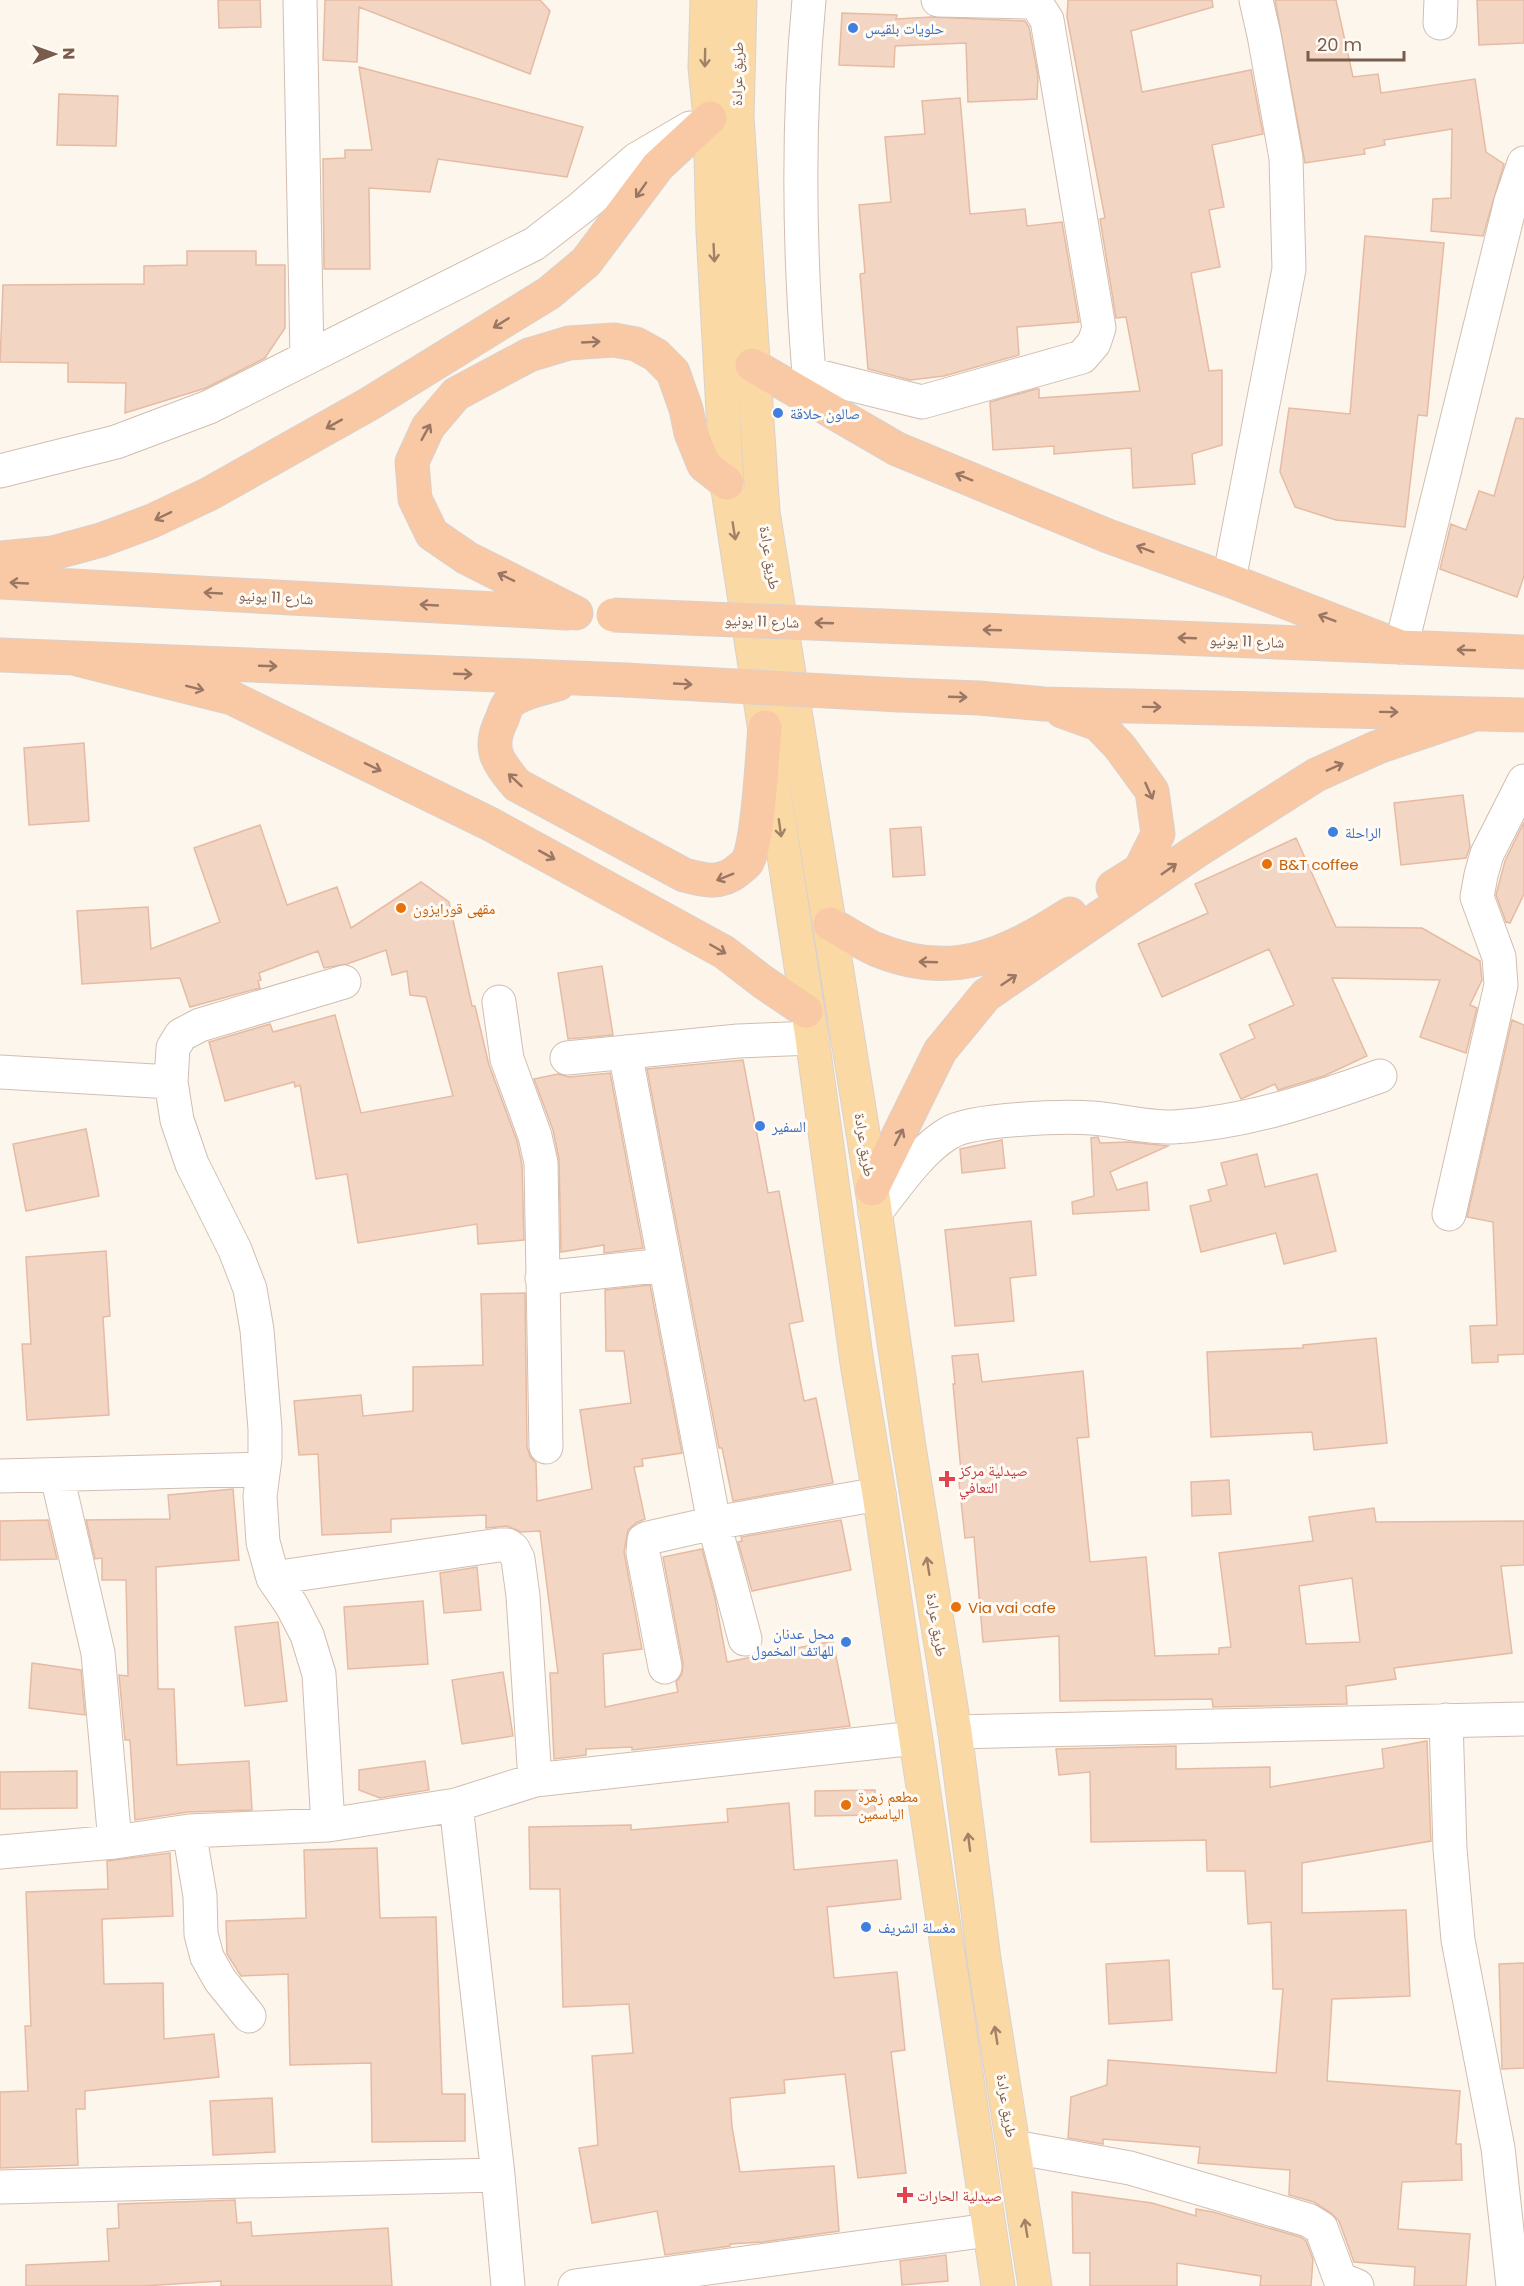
<svg xmlns="http://www.w3.org/2000/svg" width="1524" height="2286" font-family="Poppins,'Noto Naskh Arabic',sans-serif">
<rect width="100%" height="100%" fill="#fdf6ec"/>
<!-- building -->
<path fill="#f3d5c3" stroke="#e6bba3" stroke-width="1.5" fill-rule="evenodd" d="M 218,0 L 260,0 L 261,27 L 219,28 Z
M 325,0 L 540,0 L 550,11 L 530,74 L 359,7 L 357,62 L 323,60 Z
M 1068,0 L 1212,0 L 1213,7 L 1131,31 L 1142,92 L 1251,70 L 1263,134 L 1212,145 L 1224,207 L 1209,210 L 1220,267 L 1191,273 L 1209,371 L 1222,370 L 1222,445 L 1192,454 L 1195,484 L 1133,488 L 1131,448 L 1054,454 L 1054,446 L 993,450 L 990,402 L 1036,389 L 1039,389 L 1039,398 L 1140,391 L 1126,317 L 1116,318 L 1100,219 L 1105,218 L 1067,17 Z
M 1275,0 L 1336,0 L 1353,77 L 1378,74 L 1381,93 L 1475,79 L 1486,152 L 1504,164 L 1483,236 L 1431,231 L 1433,199 L 1451,198 L 1452,129 L 1384,140 L 1385,145 L 1364,149 L 1365,154 L 1305,163 Z
M 1477,0 L 1524,0 L 1524,43 L 1479,45 Z
M 842,13 L 897,15 L 896,19 L 932,17 L 1025,21 L 1029,27 L 1038,76 L 1037,99 L 968,102 L 966,43 L 895,46 L 894,67 L 839,65 Z
M 359,67 L 583,127 L 567,177 L 438,159 L 430,192 L 369,188 L 370,269 L 324,269 L 323,159 L 345,158 L 345,150 L 372,150 Z
M 59,94 L 118,96 L 116,146 L 57,145 Z
M 960,98 L 970,214 L 1025,209 L 1027,226 L 1062,222 L 1079,322 L 1017,327 L 1019,355 L 944,376 L 910,380 L 868,369 L 860,274 L 865,273 L 859,205 L 891,202 L 885,137 L 925,134 L 922,101 Z
M 1365,236 L 1444,243 L 1427,416 L 1418,415 L 1405,527 L 1336,520 L 1295,507 L 1280,472 L 1289,408 L 1350,414 Z
M 187,251 L 256,251 L 256,265 L 285,265 L 285,328 L 265,358 L 206,388 L 125,413 L 126,383 L 68,382 L 68,363 L 0,362 L 3,285 L 144,284 L 144,266 L 187,265 Z
M 1516,418 L 1524,419 L 1524,576 L 1517,597 L 1440,569 L 1451,524 L 1466,530 L 1479,491 L 1494,496 Z
M 84,743 L 89,821 L 29,825 L 24,748 Z
M 1463,795 L 1470,847 L 1466,858 L 1401,865 L 1394,803 Z
M 1524,822 L 1524,894 L 1510,923 L 1506,922 L 1496,895 L 1505,861 Z
M 260,825 L 287,905 L 337,887 L 351,928 L 421,882 L 449,902 L 472,1006 L 475,1006 L 489,1065 L 517,1141 L 522,1165 L 524,1240 L 478,1244 L 477,1224 L 358,1243 L 347,1174 L 316,1179 L 300,1085 L 295,1087 L 294,1082 L 225,1101 L 209,1042 L 270,1024 L 273,1032 L 335,1015 L 361,1113 L 453,1096 L 426,997 L 410,995 L 407,971 L 392,975 L 386,950 L 347,964 L 324,968 L 318,951 L 259,973 L 261,980 L 258,981 L 260,988 L 190,1007 L 180,978 L 82,984 L 77,911 L 148,907 L 151,949 L 220,922 L 194,848 Z
M 921,827 L 925,875 L 893,877 L 890,829 Z
M 1296,838 L 1336,927 L 1422,928 L 1480,961 L 1482,980 L 1470,1005 L 1477,1008 L 1466,1053 L 1420,1037 L 1440,980 L 1332,978 L 1367,1056 L 1324,1076 L 1278,1090 L 1275,1084 L 1241,1099 L 1220,1054 L 1255,1038 L 1249,1025 L 1294,1005 L 1269,949 L 1162,997 L 1138,944 L 1208,913 L 1195,884 Z
M 602,966 L 613,1035 L 568,1039 L 558,973 Z
M 1512,1020 L 1524,1025 L 1524,1354 L 1498,1355 L 1498,1362 L 1472,1363 L 1470,1326 L 1497,1325 L 1493,1222 L 1467,1217 Z
M 743,1060 L 768,1193 L 779,1191 L 803,1321 L 789,1324 L 804,1401 L 816,1398 L 833,1483 L 733,1501 L 722,1448 L 719,1448 L 647,1069 Z
M 610,1073 L 643,1248 L 604,1253 L 604,1245 L 561,1252 L 559,1159 L 553,1130 L 534,1079 L 558,1074 L 569,1077 Z
M 86,1129 L 99,1196 L 26,1211 L 13,1144 Z
M 1098,1137 L 1100,1143 L 1129,1142 L 1168,1146 L 1110,1172 L 1117,1190 L 1147,1182 L 1149,1210 L 1073,1214 L 1072,1202 L 1094,1196 L 1091,1138 Z
M 1002,1140 L 1005,1168 L 962,1173 L 960,1149 Z
M 1257,1154 L 1265,1187 L 1317,1174 L 1336,1251 L 1284,1264 L 1276,1233 L 1201,1252 L 1190,1206 L 1211,1201 L 1208,1190 L 1227,1185 L 1221,1163 Z
M 1031,1221 L 1036,1275 L 1010,1278 L 1014,1321 L 955,1326 L 945,1230 Z
M 106,1251 L 110,1316 L 103,1317 L 109,1415 L 27,1420 L 22,1344 L 31,1344 L 26,1257 Z
M 650,1285 L 682,1453 L 642,1459 L 643,1466 L 634,1467 L 645,1519 L 636,1523 L 628,1530 L 624,1552 L 642,1649 L 603,1654 L 605,1707 L 678,1692 L 676,1682 L 682,1674 L 683,1663 L 663,1557 L 702,1549 L 715,1598 L 727,1662 L 833,1641 L 850,1726 L 632,1750 L 632,1747 L 586,1749 L 586,1755 L 554,1759 L 550,1673 L 558,1673 L 540,1531 L 521,1532 L 507,1526 L 486,1528 L 486,1515 L 391,1519 L 391,1532 L 322,1535 L 318,1454 L 299,1455 L 294,1401 L 361,1395 L 363,1416 L 413,1411 L 413,1367 L 483,1365 L 481,1294 L 525,1293 L 527,1447 L 530,1456 L 536,1463 L 537,1501 L 592,1489 L 580,1410 L 631,1403 L 624,1351 L 606,1351 L 605,1290 Z
M 1376,1338 L 1387,1443 L 1314,1450 L 1312,1432 L 1211,1437 L 1207,1352 L 1303,1348 L 1303,1345 Z
M 978,1354 L 982,1382 L 1083,1371 L 1089,1437 L 1077,1438 L 1090,1562 L 1146,1557 L 1155,1656 L 1219,1654 L 1219,1648 L 1231,1647 L 1219,1553 L 1313,1541 L 1309,1517 L 1374,1508 L 1376,1522 L 1524,1521 L 1524,1565 L 1501,1566 L 1512,1653 L 1394,1668 L 1396,1679 L 1346,1686 L 1347,1704 L 1213,1707 L 1212,1699 L 1060,1701 L 1059,1636 L 983,1642 L 974,1537 L 965,1538 L 959,1482 L 962,1482 L 953,1384 L 955,1384 L 952,1356 ZM 1352,1578 L 1360,1642 L 1306,1644 L 1299,1586 Z
M 1229,1480 L 1231,1514 L 1192,1516 L 1191,1482 Z
M 233,1489 L 239,1560 L 156,1567 L 158,1689 L 174,1689 L 177,1765 L 249,1761 L 252,1810 L 188,1812 L 135,1820 L 130,1740 L 125,1740 L 119,1675 L 128,1676 L 126,1580 L 102,1580 L 102,1558 L 95,1559 L 86,1520 L 170,1519 L 168,1495 Z
M 48,1520 L 57,1559 L 0,1560 L 0,1521 Z
M 841,1520 L 851,1570 L 752,1591 L 738,1542 L 742,1541 L 741,1537 Z
M 477,1567 L 481,1610 L 444,1613 L 440,1573 Z
M 423,1601 L 428,1664 L 348,1669 L 344,1607 Z
M 278,1622 L 287,1701 L 245,1706 L 235,1627 Z
M 32,1663 L 81,1670 L 85,1715 L 29,1708 Z
M 503,1672 L 513,1736 L 462,1744 L 452,1680 Z
M 1427,1741 L 1431,1841 L 1302,1863 L 1302,1913 L 1406,1910 L 1410,1996 L 1332,1999 L 1327,2081 L 1460,2091 L 1456,2144 L 1461,2144 L 1462,2180 L 1402,2182 L 1398,2229 L 1470,2234 L 1466,2286 L 1414,2286 L 1415,2267 L 1354,2262 L 1339,2221 L 1331,2213 L 1314,2202 L 1289,2195 L 1290,2170 L 1198,2163 L 1200,2147 L 1103,2139 L 1103,2144 L 1068,2138 L 1071,2097 L 1107,2085 L 1108,2060 L 1276,2073 L 1283,1989 L 1273,1989 L 1271,1922 L 1248,1924 L 1245,1871 L 1207,1871 L 1206,1840 L 1091,1842 L 1090,1772 L 1059,1775 L 1056,1749 L 1176,1746 L 1176,1769 L 1270,1767 L 1270,1787 L 1384,1768 L 1382,1749 Z
M 425,1761 L 429,1790 L 380,1798 L 359,1790 L 359,1770 Z
M 77,1771 L 77,1808 L 0,1809 L 0,1772 Z
M 875,1790 L 875,1815 L 815,1816 L 815,1791 Z
M 789,1803 L 794,1870 L 897,1860 L 901,1899 L 827,1907 L 834,1978 L 897,1972 L 905,2050 L 891,2052 L 906,2173 L 858,2178 L 845,2074 L 784,2080 L 785,2093 L 730,2098 L 732,2127 L 740,2172 L 834,2166 L 839,2231 L 763,2242 L 730,2244 L 730,2246 L 665,2255 L 657,2211 L 592,2223 L 579,2148 L 598,2145 L 592,2056 L 633,2053 L 629,2004 L 563,2007 L 560,1889 L 530,1889 L 529,1827 L 631,1825 L 631,1830 L 728,1822 L 727,1809 Z
M 377,1848 L 380,1918 L 436,1917 L 442,2094 L 465,2094 L 465,2141 L 372,2142 L 371,2063 L 290,2065 L 288,1974 L 241,1976 L 227,1954 L 226,1921 L 306,1918 L 304,1850 Z
M 170,1853 L 173,1916 L 102,1919 L 104,1984 L 163,1983 L 164,2039 L 214,2034 L 219,2077 L 85,2091 L 85,2109 L 76,2109 L 78,2165 L 0,2168 L 0,2092 L 28,2091 L 25,2026 L 31,2026 L 26,1892 L 108,1889 L 107,1861 Z
M 1169,1960 L 1172,2020 L 1109,2024 L 1106,1964 Z
M 1524,1963 L 1524,2068 L 1502,2069 L 1499,1964 Z
M 272,2098 L 275,2152 L 213,2155 L 210,2101 Z
M 1072,2192 L 1152,2203 L 1196,2216 L 1196,2209 L 1213,2212 L 1300,2237 L 1306,2241 L 1313,2259 L 1311,2286 L 1260,2286 L 1261,2276 L 1177,2263 L 1177,2286 L 1090,2286 L 1090,2253 L 1073,2253 Z
M 235,2200 L 237,2223 L 251,2222 L 252,2236 L 388,2228 L 392,2286 L 221,2286 L 221,2281 L 143,2286 L 26,2286 L 26,2265 L 109,2261 L 107,2229 L 119,2228 L 118,2204 Z
M 946,2255 L 948,2281 L 902,2285 L 900,2261 Z"/>
<g fill="none" stroke-linecap="round" stroke-linejoin="round">
<!-- minor casing -->
<g stroke="#d1beb0" stroke-width="35">
<path id="minor" d="M 300,0 L 307,358
M 1440,23 L 1441,0
M 809,374 C 799,249 797,125 809,0
M 814,403 L 809,374 L 922,402 L 1082,357 L 1094,343 L 1099,328 L 1047,20 L 1038,6 L 1030,2 L 938,0
M 0,471 L 116,442 L 209,407 L 534,244 L 582,207 L 637,159 L 690,128
M 1229,580 L 1289,269 L 1286,158 L 1264,35 L 1256,0
M 1401,647 L 1511,201 L 1524,163
M 499,1002 L 507,1059 L 535,1136 L 541,1163 L 546,1447
M 625,1052 L 714,1523 L 745,1639
M 567,1058 L 738,1041 L 812,1038
M 0,1072 L 171,1082
M 875,1213 C 895,1188 921,1149 949,1133 C 971,1119 1064,1116 1092,1118 C 1119,1120 1147,1128 1173,1127 C 1245,1123 1313,1100 1380,1076
M 1449,1214 L 1501,985 L 1499,957 L 1477,897 L 1481,875 L 1487,854 L 1524,781
M 542,1278 L 665,1265
M 0,1476 L 263,1469
M 57,1476 L 98,1653 L 115,1842
M 273,1578 L 499,1545 L 507,1545 L 513,1549 L 518,1559 L 523,1596 L 535,1780
M 665,1667 L 643,1553 L 644,1540 L 648,1538 L 714,1523 L 879,1494
M 1446,1720 L 1450,1849 L 1458,1940 L 1498,2148 L 1513,2286
M 955,1732 L 1524,1719
M 456,1805 L 498,2175 L 508,2286
M 328,1825 L 319,1674 L 307,1635 L 292,1606 L 273,1578 L 263,1542 L 260,1496 L 265,1458 L 265,1429 L 257,1330 L 250,1289 L 235,1250 L 192,1164 L 177,1120 L 171,1082 L 173,1048 L 181,1035 L 200,1025 L 344,982
M 189,1831 L 200,1896 L 201,1934 L 207,1957 L 220,1980 L 249,2016
M 0,1852 L 115,1842 L 189,1831 L 328,1825 L 456,1805 L 535,1780 L 915,1738
M 1014,2147 L 1130,2168 L 1308,2220 L 1321,2228 L 1340,2279 L 1357,2286
M 0,2187 L 498,2175
M 575,2286 L 989,2230"/>
</g>
<!-- primary casing -->
<g stroke="#dad1cd" stroke-width="35">
<path id="primary" d="M 707,0 L 705,67 L 710,118 L 713,232 L 727,483 L 812,1038 L 857,1363 L 879,1494 L 998,2286
M 740,0 L 737,117 L 763,512 L 872,1189 L 909,1447 L 955,1732 L 984,1959 L 1035,2286"/>
</g>
<!-- trunk casing -->
<g stroke="#dad1cd" stroke-width="35">
<path id="trunk" d="M 752,365 L 897,449 L 1108,536 L 1229,580 L 1401,647
M 0,558 L 53,553 L 101,540 L 152,521 L 209,494 L 369,404 L 549,293 L 586,262 L 658,166 L 710,118
M 0,582 L 567,613
M 576,613 L 467,558 L 432,534 L 415,499 L 412,462 L 428,427 L 456,394 L 529,355 L 569,343 L 614,340 L 636,344 L 656,355 L 673,372 L 686,409 L 691,433 L 704,465 L 727,483
M 882,626 L 1524,652
M 0,655 L 625,680
M 77,659 L 232,698 L 490,824 L 724,952 L 763,982 L 806,1011
M 558,684 C 544,688 522,692 510,702 C 506,706 504,714 502,719 C 487,749 497,761 517,785 L 684,875 C 703,880 720,885 737,871 C 740,868 745,865 747,862 C 759,842 762,755 765,727
M 899,695 L 979,698 L 1044,704 L 1524,715
M 1062,711 L 1098,724 L 1120,747 L 1152,791 L 1158,834 L 1140,870 L 1113,887
M 830,924 C 845,932 860,942 875,949 C 952,981 1004,956 1070,914
M 872,1189 L 940,1051 L 986,995 L 1195,852 L 1316,775 L 1378,747 L 1475,714"/>
</g>
<!-- minor -->
<use href="#minor" stroke="#fff" stroke-width="33"/>
<!-- primary -->
<use href="#primary" stroke="#fbd9a5" stroke-width="33"/>
<!-- trunk -->
<use href="#trunk" stroke="#f9c8a4" stroke-width="33"/>
<!-- trunk-bridge casing -->
<g stroke="#dad1cd" stroke-width="35" stroke-linecap="butt">
<path id="trunk-bridge" d="M 613,615 L 882,626
M 625,680 L 899,695"/>
</g>
<!-- trunk-bridge -->
<use href="#trunk-bridge" stroke="#f9c8a4" stroke-width="33"/>
</g>
<!-- one-way arrows -->
<defs><path id="oneway-shaft" d="M-6 0H5M1.5-3L5.5 0L1.5 3" fill="none" stroke-width="1.6" stroke-linecap="round" stroke-linejoin="round" transform="scale(1.5)"/></defs>
<g stroke="#a18267">
<use href="#oneway-shaft" transform="translate(705 58) rotate(91)"/>
<use href="#oneway-shaft" transform="translate(714 253) rotate(87)"/>
<use href="#oneway-shaft" transform="translate(734 531) rotate(81)"/>
<use href="#oneway-shaft" transform="translate(780 828) rotate(82)"/>
<use href="#oneway-shaft" transform="translate(928 1566) rotate(-99)"/>
<use href="#oneway-shaft" transform="translate(969 1842) rotate(-97)"/>
<use href="#oneway-shaft" transform="translate(996 2035) rotate(-99)"/>
<use href="#oneway-shaft" transform="translate(1026 2228) rotate(-99)"/>
</g>
<g stroke="#9a7763">
<use href="#oneway-shaft" transform="translate(641 190) rotate(125)"/>
<use href="#oneway-shaft" transform="translate(501 323) rotate(148)"/>
<use href="#oneway-shaft" transform="translate(591 342) rotate(-3)"/>
<use href="#oneway-shaft" transform="translate(334 424) rotate(151)"/>
<use href="#oneway-shaft" transform="translate(426 432) rotate(-61)"/>
<use href="#oneway-shaft" transform="translate(964 477) rotate(-158)"/>
<use href="#oneway-shaft" transform="translate(163 516) rotate(154)"/>
<use href="#oneway-shaft" transform="translate(1145 549) rotate(-160)"/>
<use href="#oneway-shaft" transform="translate(506 577) rotate(-154)"/>
<use href="#oneway-shaft" transform="translate(19 583) rotate(-177)"/>
<use href="#oneway-shaft" transform="translate(213 593) rotate(-177)"/>
<use href="#oneway-shaft" transform="translate(429 605) rotate(-177)"/>
<use href="#oneway-shaft" transform="translate(1327 618) rotate(-159)"/>
<use href="#oneway-shaft" transform="translate(824 623) rotate(-178)"/>
<use href="#oneway-shaft" transform="translate(992 630) rotate(-178)"/>
<use href="#oneway-shaft" transform="translate(1187 638) rotate(-178)"/>
<use href="#oneway-shaft" transform="translate(1466 650) rotate(-178)"/>
<use href="#oneway-shaft" transform="translate(268 666) rotate(2)"/>
<use href="#oneway-shaft" transform="translate(463 674) rotate(2)"/>
<use href="#oneway-shaft" transform="translate(683 684) rotate(3)"/>
<use href="#oneway-shaft" transform="translate(195 688) rotate(14)"/>
<use href="#oneway-shaft" transform="translate(958 697) rotate(2)"/>
<use href="#oneway-shaft" transform="translate(1152 707) rotate(1)"/>
<use href="#oneway-shaft" transform="translate(1389 712) rotate(1)"/>
<use href="#oneway-shaft" transform="translate(373 767) rotate(26)"/>
<use href="#oneway-shaft" transform="translate(1335 767) rotate(-24)"/>
<use href="#oneway-shaft" transform="translate(515 780) rotate(-137)"/>
<use href="#oneway-shaft" transform="translate(1149 791) rotate(66)"/>
<use href="#oneway-shaft" transform="translate(547 855) rotate(29)"/>
<use href="#oneway-shaft" transform="translate(1169 869) rotate(-35)"/>
<use href="#oneway-shaft" transform="translate(725 877) rotate(158)"/>
<use href="#oneway-shaft" transform="translate(718 949) rotate(30)"/>
<use href="#oneway-shaft" transform="translate(928 962) rotate(-178)"/>
<use href="#oneway-shaft" transform="translate(1009 980) rotate(-34)"/>
<use href="#oneway-shaft" transform="translate(899 1137) rotate(-63)"/>
</g>
<!-- markers -->
<g fill="#3f7fe0" stroke="#fffaf3" stroke-width="2">
<circle cx="853" cy="28" r="6"/>
<circle cx="778" cy="413" r="6"/>
<circle cx="1333" cy="832" r="6"/>
<circle cx="760" cy="1126" r="6"/>
<circle cx="846" cy="1642" r="6"/>
<circle cx="866" cy="1927" r="6"/>
</g>
<g fill="#e8710a" stroke="#fffaf3" stroke-width="2">
<circle cx="1267" cy="864" r="6"/>
<circle cx="401" cy="908" r="6"/>
<circle cx="956" cy="1607" r="6"/>
<circle cx="846" cy="1805" r="6"/>
</g>
<g fill="#e0444e" stroke="#fffaf3" stroke-width="2">
<path d="M944 1470h6v6h6v6h-6v6h-6v-6h-6v-6h6z"/>
<path d="M902 2186h6v6h6v6h-6v6h-6v-6h-6v-6h6z"/>
</g>
<g text-anchor="middle" dominant-baseline="central" stroke-width="6" stroke-linejoin="round" paint-order="stroke">
<!-- shop labels -->
<g font-size="15" fill="#366cbe" stroke="#fffaf3" text-anchor="start">
<text x="865" y="28">حلويات بلقيس</text>
<text x="790" y="413">صالون حلاقة</text>
<text x="1345" y="832">الراحلة</text>
<text x="772" y="1126">السفير</text>
<text x="834" y="1633" text-anchor="end">محل عدنان<tspan x="834" dy="17">للهاتف المخمول</tspan></text>
<text x="878" y="1927">مغسلة الشريف</text>
</g>
<!-- street labels -->
<g font-size="15" fill="#7a5c4d" stroke="#fffaf3">
<text transform="translate(737 74) rotate(-89)">طريق عرادة</text>
<text transform="translate(770 558) rotate(81)">طريق عرادة</text>
<text transform="translate(276 597) rotate(3)">شارع 11 يونيو</text>
<text transform="translate(762 621) rotate(2)">شارع 11 يونيو</text>
<text transform="translate(1247 641) rotate(2)">شارع 11 يونيو</text>
<text transform="translate(865 1145) rotate(81)">طريق عرادة</text>
<text transform="translate(937 1625) rotate(81)">طريق عرادة</text>
<text transform="translate(1007 2106) rotate(81)">طريق عرادة</text>
</g>
<!-- food labels -->
<g font-size="15" fill="#c56008" stroke="#fffaf3" text-anchor="start">
<text x="1279" y="864">B&amp;T coffee</text>
<text x="413" y="908">مقهى قورايزون</text>
<text x="968" y="1607">Via vai cafe</text>
<text x="858" y="1796">مطعم زهرة<tspan x="858" dy="17">الياسمين</tspan></text>
</g>
<!-- health labels -->
<g font-size="15" fill="#be3a42" stroke="#fffaf3" text-anchor="start">
<text x="959" y="1470">صيدلية مركز<tspan x="959" dy="17">التعافي</tspan></text>
<text x="917" y="2195">صيدلية الحارات</text>
</g>
</g>
<!-- north arrow -->
<g transform="translate(54 54) rotate(89)" stroke="#fffaf3" stroke-width="4.5" paint-order="stroke">
<path d="M0-4.5L10 22L0 15L-10 22Z" fill="#7a5c4d"/>
<text y="-9" font-size="16" font-weight="bold" text-anchor="middle" fill="#7a5c4d">N</text>
</g>
<!-- scale -->
<path d="M1308 51v9h96v-9" fill="none" stroke="#7a5c4d" stroke-width="3"/>
<text x="1317" y="51" font-size="18" fill="#7a5c4d" stroke="#fffaf3" stroke-width="4.5" paint-order="stroke">20 m</text>
</svg>
